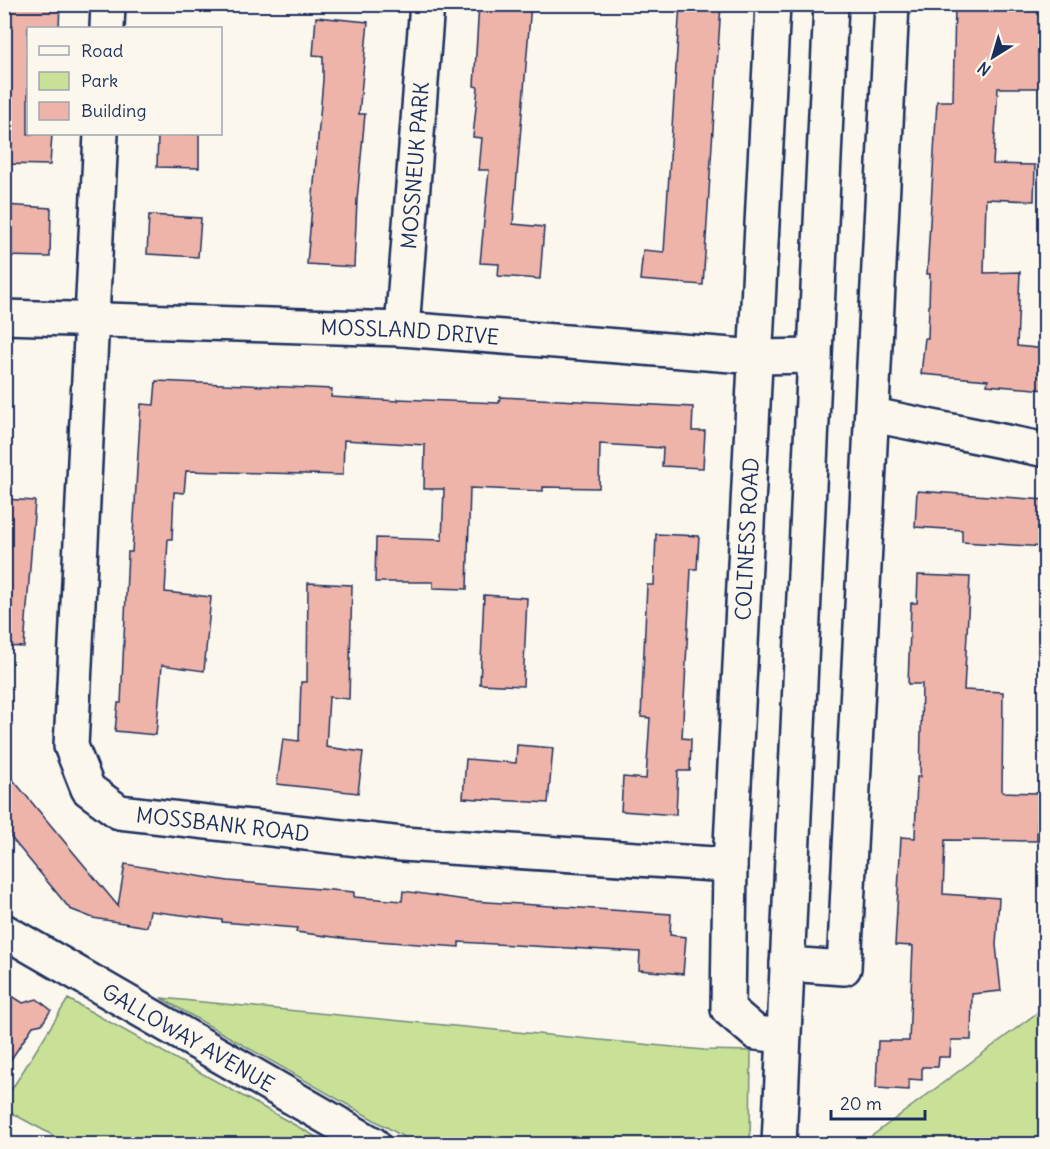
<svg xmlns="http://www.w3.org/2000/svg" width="1050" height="1149" font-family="Delius,sans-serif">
<rect width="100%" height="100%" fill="#fbf7ec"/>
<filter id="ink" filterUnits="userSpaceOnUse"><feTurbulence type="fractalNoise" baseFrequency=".0167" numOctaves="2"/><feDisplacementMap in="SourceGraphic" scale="12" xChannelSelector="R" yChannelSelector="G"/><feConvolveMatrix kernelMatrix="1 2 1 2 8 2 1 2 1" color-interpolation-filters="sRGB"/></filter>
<g filter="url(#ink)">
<!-- green -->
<path fill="#c8e197" stroke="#72887a" stroke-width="1.5" d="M 161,998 L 704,1050 L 751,1051 L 750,1144 L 416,1144 Z
M 68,999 L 329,1144 L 69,1144 L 4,1109 L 5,1100 Z
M 1045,1007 L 1045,1144 L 861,1144 Z"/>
<!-- building -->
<path fill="#eeb4a9" stroke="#1b2f5e" stroke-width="1.5" d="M 4,4 L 60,4 L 59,28 L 28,28 L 28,134 L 52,134 L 50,165 L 4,164 Z
M 479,4 L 531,4 L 513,224 L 544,227 L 540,279 L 498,276 L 499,264 L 480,263 L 489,170 L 479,170 L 482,138 L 473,137 L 478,87 L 474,86 Z
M 680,4 L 721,4 L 703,285 L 640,280 L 643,250 L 664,252 Z
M 955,4 L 994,4 L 994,10 L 1042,11 L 1039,88 L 998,88 L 993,164 L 1035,165 L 1034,201 L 986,199 L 984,273 L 1020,272 L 1017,346 L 1046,349 L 1046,390 L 987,385 L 988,380 L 921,374 L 925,338 L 928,338 L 930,274 L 927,274 L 937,101 L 953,101 Z
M 316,17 L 368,22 L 359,114 L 365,114 L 357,200 L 354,267 L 307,264 L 323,80 L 323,56 L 313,55 Z
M 158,134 L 199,134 L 199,168 L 157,167 Z
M 4,205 L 51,208 L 50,257 L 4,256 Z
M 149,215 L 201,218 L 198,257 L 147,254 Z
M 156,381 L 332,389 L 331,397 L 398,401 L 398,399 L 499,403 L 500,397 L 693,407 L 692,431 L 705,431 L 703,468 L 662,466 L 663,448 L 600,444 L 599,488 L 543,487 L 543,491 L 470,488 L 467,589 L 433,588 L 433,582 L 375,582 L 376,538 L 442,540 L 444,489 L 424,489 L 425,445 L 344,440 L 343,475 L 186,471 L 184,493 L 174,492 L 172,539 L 168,539 L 165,592 L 211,597 L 204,671 L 162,665 L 156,735 L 115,731 L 118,703 L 121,703 L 128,552 L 132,552 L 141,404 L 154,405 Z
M 917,491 L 1046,500 L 1046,547 L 962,542 L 962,530 L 915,527 Z
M 4,499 L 35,501 L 24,647 L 4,646 Z
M 656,534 L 699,536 L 697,569 L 691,569 L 682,738 L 691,739 L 690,771 L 678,771 L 676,815 L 621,811 L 623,777 L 646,779 L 650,718 L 641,717 L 647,585 L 654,585 Z
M 918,575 L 970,577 L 964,690 L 1003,692 L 1002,792 L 1038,793 L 1037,841 L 945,840 L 943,894 L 999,898 L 996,945 L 1001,991 L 972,994 L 971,1040 L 951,1040 L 950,1057 L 939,1057 L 938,1067 L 922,1067 L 922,1080 L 909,1079 L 909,1090 L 876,1088 L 878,1041 L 909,1041 L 913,946 L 895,945 L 901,837 L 915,838 L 917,777 L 920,777 L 922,684 L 908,684 L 911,603 L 917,603 Z
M 308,583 L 352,585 L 349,699 L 329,697 L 326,747 L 363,752 L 358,793 L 277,784 L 283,739 L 299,741 L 301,682 L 307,682 Z
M 484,595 L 527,598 L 523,686 L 480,684 Z
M 517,745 L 553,748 L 548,803 L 463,798 L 466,759 L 516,763 Z
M 4,769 L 118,906 L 125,864 L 228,881 L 354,892 L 354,897 L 402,901 L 403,891 L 473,901 L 671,914 L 670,935 L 686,937 L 683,974 L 639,970 L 640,952 L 459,942 L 459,947 L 349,939 L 296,932 L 297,928 L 222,922 L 222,920 L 150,911 L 147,927 L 93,918 L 70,909 L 4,829 Z
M 4,991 L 23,1003 L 37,999 L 51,1010 L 42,1024 L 33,1026 L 4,1070 Z"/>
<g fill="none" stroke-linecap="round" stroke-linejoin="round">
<!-- minor casing -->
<g stroke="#1b2f5e" stroke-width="38">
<g id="minor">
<path d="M 773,4 L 730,865 L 728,1009 L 756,1033 L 782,1036"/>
<path d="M 107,28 L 108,4"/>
<path id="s1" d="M 101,134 L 71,746 L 88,789 L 119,812 L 402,844 L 730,865"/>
<path id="s2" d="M 4,317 L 402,329 L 757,357 L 815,356"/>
<path id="s3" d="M 402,329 L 427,4"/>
<path d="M 873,415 L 1046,450"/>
<path id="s4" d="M 4,931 L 373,1144"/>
<path d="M 787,964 L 844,968 L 892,4"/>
<path d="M 779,1144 L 831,4"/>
</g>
</g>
<!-- minor -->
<use href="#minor" stroke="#fbf7ec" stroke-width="33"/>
</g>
</g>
<g text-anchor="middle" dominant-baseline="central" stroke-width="4.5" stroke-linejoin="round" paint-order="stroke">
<!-- street labels -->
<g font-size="21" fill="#1b2f5e" stroke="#fbf7ec">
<text stroke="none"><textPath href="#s3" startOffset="164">MOSSNEUK PARK</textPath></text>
<text stroke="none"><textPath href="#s2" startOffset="406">MOSSLAND DRIVE</textPath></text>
<text transform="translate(747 539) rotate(-87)">COLTNESS ROAD</text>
<text stroke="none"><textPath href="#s1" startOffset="802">MOSSBANK ROAD</textPath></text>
<text stroke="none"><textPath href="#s4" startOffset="213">GALLOWAY AVENUE</textPath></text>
</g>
</g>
<!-- margin -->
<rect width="1050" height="1149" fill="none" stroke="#fbf7ec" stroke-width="24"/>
<rect x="12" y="12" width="1026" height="1125" fill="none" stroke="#1b2f5e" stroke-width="2" filter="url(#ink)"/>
<!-- legend -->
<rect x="27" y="27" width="195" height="108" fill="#fbf7ec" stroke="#a1a7b3" stroke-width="1.5"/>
<rect x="39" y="46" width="30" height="9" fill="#fbf7ec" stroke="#a1a7b3" stroke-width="1.5"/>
<text x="81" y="57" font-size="18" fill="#1b2f5e">Road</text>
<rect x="39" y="72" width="30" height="18" fill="#c8e197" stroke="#a1a7b3" stroke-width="1.5"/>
<text x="81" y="87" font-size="18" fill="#1b2f5e">Park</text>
<rect x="39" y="102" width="30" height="18" fill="#eeb4a9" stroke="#a1a7b3" stroke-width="1.5"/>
<text x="81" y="117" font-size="18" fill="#1b2f5e">Building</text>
<!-- north arrow -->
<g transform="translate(993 57) rotate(217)" stroke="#fbf7ec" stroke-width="4.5" paint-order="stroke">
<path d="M0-4.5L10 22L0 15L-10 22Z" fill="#1b2f5e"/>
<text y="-9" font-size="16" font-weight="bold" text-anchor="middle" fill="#1b2f5e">N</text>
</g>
<!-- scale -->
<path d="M831 1110v9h94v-9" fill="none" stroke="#1b2f5e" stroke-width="3"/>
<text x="840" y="1110" font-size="18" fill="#1b2f5e" stroke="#fbf7ec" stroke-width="4.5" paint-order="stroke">20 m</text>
</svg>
